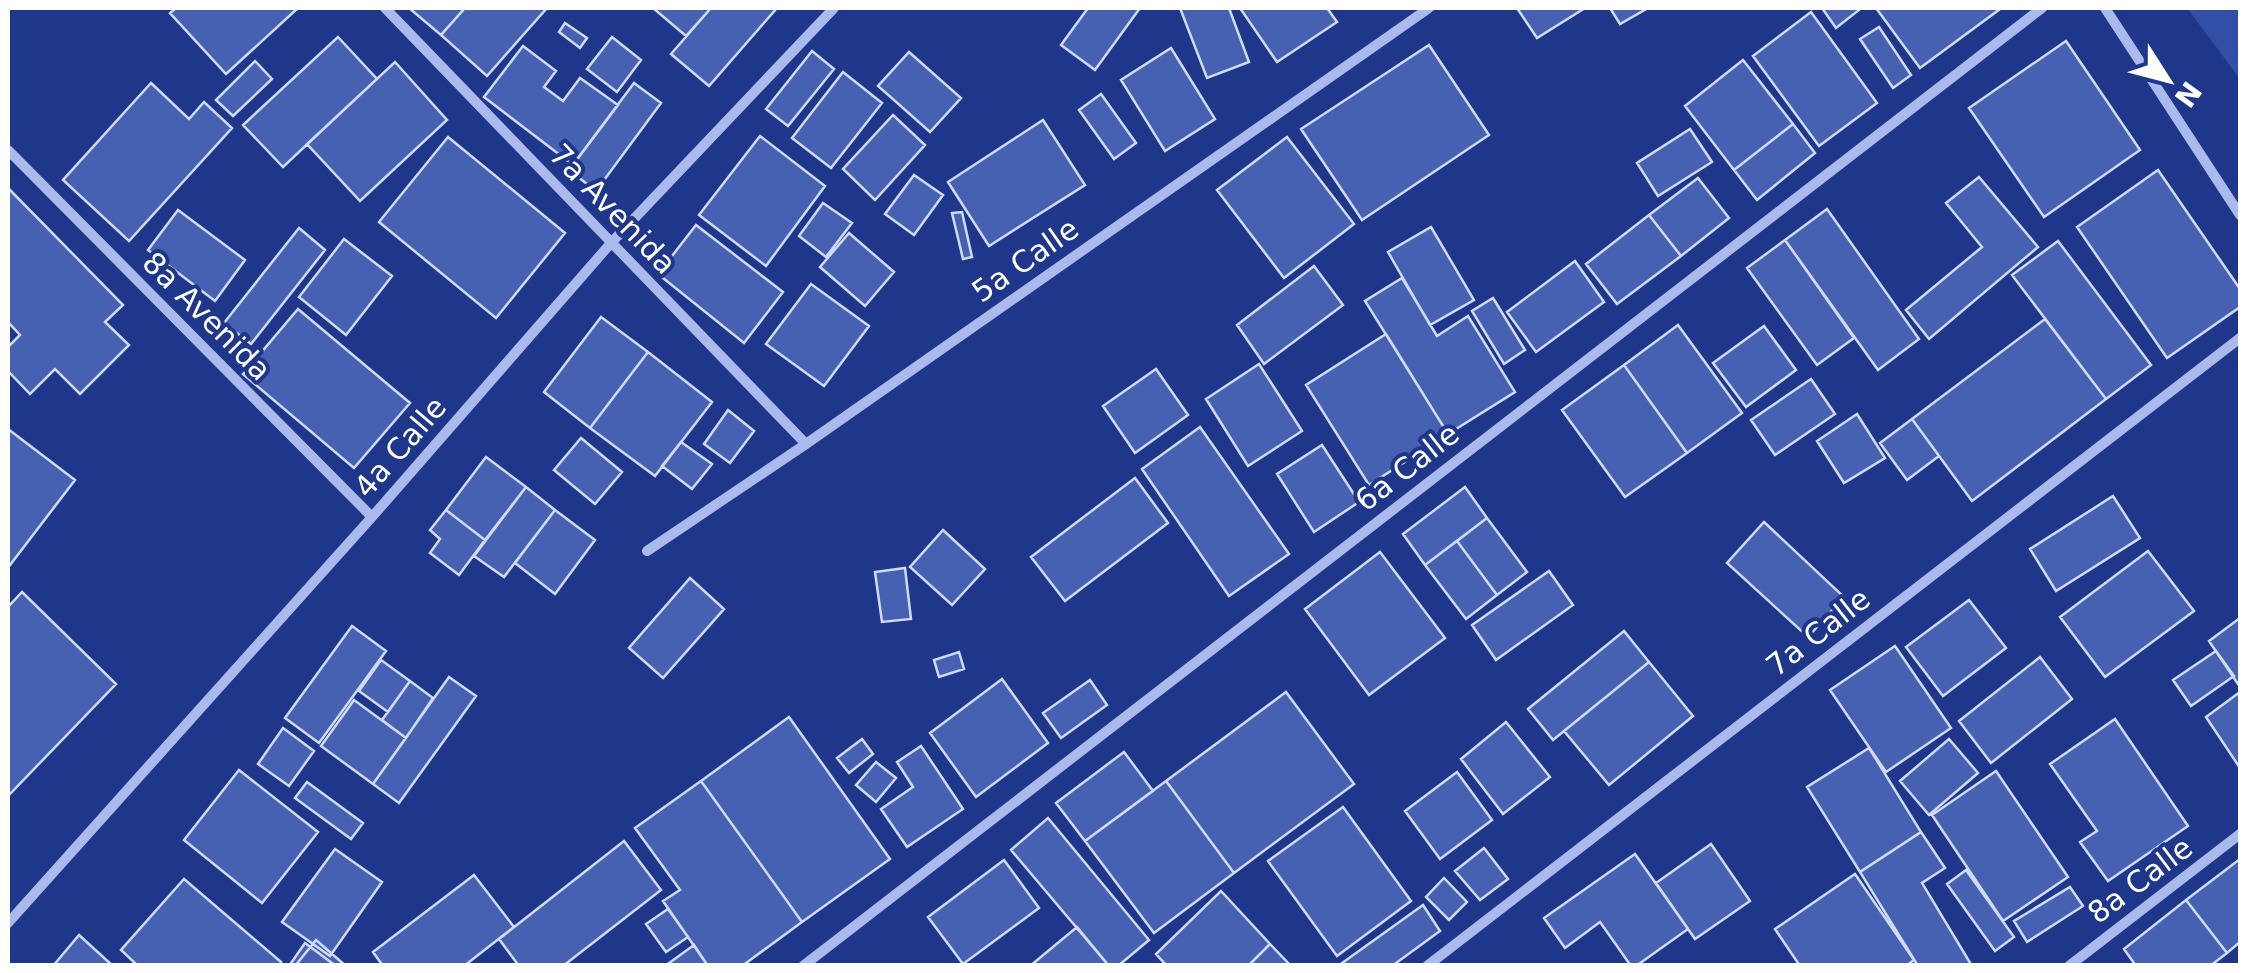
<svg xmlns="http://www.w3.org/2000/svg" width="2248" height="973" font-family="'DejaVu Sans',sans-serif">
<rect width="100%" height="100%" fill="#1f378b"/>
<!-- green -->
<path fill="#324fa8" d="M 2187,8 L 2240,8 L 2240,79 Z"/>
<!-- building -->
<path fill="#4761b2" stroke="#d0daf9" stroke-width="2.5" d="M 176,8 L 298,8 L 226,74 L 170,13 Z
M 409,8 L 465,8 L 441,35 Z
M 465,8 L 547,8 L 487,76 L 441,35 Z
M 653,8 L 711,8 L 686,36 Z
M 711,8 L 777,8 L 709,86 L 671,54 Z
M 1088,8 L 1140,8 L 1095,70 L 1061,45 Z
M 1180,8 L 1229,8 L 1249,62 L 1207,78 Z
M 1240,8 L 1327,8 L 1337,22 L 1277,62 Z
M 1517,8 L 1585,8 L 1537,38 Z
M 1610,8 L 1648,8 L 1620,24 Z
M 1822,8 L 1858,8 L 1859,10 L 1836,28 Z
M 1876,8 L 1999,8 L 2000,9 L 1920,68 Z
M 1811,12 L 1877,103 L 1819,146 L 1753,56 Z
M 565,23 L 587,38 L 580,48 L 559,32 Z
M 1879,27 L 1911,75 L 1893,88 L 1860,39 Z
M 338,37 L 377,79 L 283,167 L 243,125 Z
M 612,37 L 641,60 L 617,92 L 587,69 Z
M 2066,41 L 2140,150 L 2044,217 L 1969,108 Z
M 1429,45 L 1489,135 L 1362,220 L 1301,129 Z
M 523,46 L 556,71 L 544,87 L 563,101 L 580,78 L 618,105 L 573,165 L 484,97 Z
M 1171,48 L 1215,119 L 1165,151 L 1121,80 Z
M 812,51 L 834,69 L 788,126 L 766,109 Z
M 909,52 L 961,98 L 930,132 L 878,86 Z
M 1743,60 L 1793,124 L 1734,170 L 1685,106 Z
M 255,61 L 272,79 L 233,116 L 216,100 Z
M 395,62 L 447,120 L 360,201 L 307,144 Z
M 843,72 L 882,103 L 831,168 L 792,138 Z
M 151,83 L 189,119 L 204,102 L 232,128 L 129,241 L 63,180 Z
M 634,83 L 661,103 L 596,191 L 569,170 Z
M 1101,94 L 1136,143 L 1114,159 L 1079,110 Z
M 893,115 L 925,145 L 875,200 L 843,169 Z
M 1043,120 L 1085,185 L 989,246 L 948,182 Z
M 1793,124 L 1815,153 L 1757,200 L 1734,170 Z
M 1690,129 L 1712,162 L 1658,196 L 1637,163 Z
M 760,136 L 825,186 L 766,266 L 699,215 Z
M 448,137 L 565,233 L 496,318 L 379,222 Z
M 1287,137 L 1354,224 L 1284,278 L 1217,190 Z
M 2158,170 L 2240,289 L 2240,307 L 2167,358 L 2077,227 Z
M 914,175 L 943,195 L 914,235 L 885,214 Z
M 1979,177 L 2038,247 L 1929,339 L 1906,310 L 1982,247 L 1946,203 Z
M 1698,178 L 1729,218 L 1681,256 L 1649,215 Z
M 8,188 L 123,305 L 105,322 L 129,345 L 80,394 L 55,369 L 30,394 L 8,371 L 8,347 L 20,335 L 8,322 Z
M 823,203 L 852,223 L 826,257 L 799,236 Z
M 1827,209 L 1919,339 L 1878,370 L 1785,240 Z
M 178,210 L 245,260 L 215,301 L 148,250 Z
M 962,212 L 972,257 L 963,259 L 952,213 Z
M 1649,215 L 1681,256 L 1617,304 L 1586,264 Z
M 696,225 L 783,292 L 744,343 L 658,274 Z
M 1431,227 L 1474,300 L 1430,325 L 1388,252 Z
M 299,228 L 325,250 L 251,344 L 224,323 Z
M 849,233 L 894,272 L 865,306 L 820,267 Z
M 344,239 L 392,276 L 346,335 L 299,297 Z
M 1785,240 L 1854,338 L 1817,365 L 1747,268 Z
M 2058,241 L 2151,365 L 2106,399 L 2012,275 Z
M 1575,261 L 1604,302 L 1536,352 L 1507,312 Z
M 1314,266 L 1343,305 L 1264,364 L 1237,325 Z
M 1402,278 L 1437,336 L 1468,316 L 1515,392 L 1448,434 L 1365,301 Z
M 811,284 L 869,326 L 824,386 L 766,344 Z
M 1493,298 L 1525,350 L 1504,364 L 1472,311 Z
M 298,309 L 410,403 L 354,468 L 243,374 Z
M 601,317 L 648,352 L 590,428 L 544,392 Z
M 2045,319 L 2106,399 L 1972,501 L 1912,419 Z
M 1678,325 L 1742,413 L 1687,453 L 1624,365 Z
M 1764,326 L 1796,370 L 1746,407 L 1713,363 Z
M 1386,334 L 1448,434 L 1369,485 L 1306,385 Z
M 648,352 L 712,402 L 655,476 L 590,428 Z
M 1259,364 L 1302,431 L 1248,466 L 1206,399 Z
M 1624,365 L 1687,453 L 1625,497 L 1562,410 Z
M 1156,369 L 1188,415 L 1135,453 L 1103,406 Z
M 1811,379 L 1835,414 L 1775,455 L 1751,420 Z
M 728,410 L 754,431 L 730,463 L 704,444 Z
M 1857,414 L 1885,458 L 1844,483 L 1817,441 Z
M 1912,419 L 1939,456 L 1907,480 L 1880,443 Z
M 1200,427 L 1289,554 L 1229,596 L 1142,469 Z
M 8,429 L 75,480 L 10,565 L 8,563 Z
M 581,438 L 622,472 L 595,504 L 554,470 Z
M 681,442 L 712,464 L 692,489 L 662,466 Z
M 1322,445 L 1359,502 L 1314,532 L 1277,474 Z
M 486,457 L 526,487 L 485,540 L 446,510 Z
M 1135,478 L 1168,523 L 1065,601 L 1031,557 Z
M 526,487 L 555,510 L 504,577 L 474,556 Z
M 1465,487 L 1487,518 L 1425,565 L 1403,534 Z
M 2113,496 L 2140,538 L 2056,591 L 2030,549 Z
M 446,510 L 485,540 L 459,575 L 430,553 L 440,539 L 430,530 Z
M 555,510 L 595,540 L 555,594 L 515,563 Z
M 1487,518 L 1527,572 L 1497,595 L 1457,541 Z
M 1764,522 L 1844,597 L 1808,637 L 1727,563 Z
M 943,530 L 985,569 L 952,605 L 910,567 Z
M 1457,541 L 1497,595 L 1466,619 L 1425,565 Z
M 2148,551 L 2194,611 L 2105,677 L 2060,617 Z
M 1380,552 L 1445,638 L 1369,695 L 1305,609 Z
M 905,568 L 911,619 L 882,622 L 875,572 Z
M 1549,571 L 1573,605 L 1496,660 L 1472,625 Z
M 690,578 L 724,609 L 663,678 L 629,648 Z
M 22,592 L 116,684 L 8,796 L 8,607 Z
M 1969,600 L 2006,648 L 1943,696 L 1906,647 Z
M 2240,618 L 2240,687 L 2209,641 Z
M 352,626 L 386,651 L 319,743 L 285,718 Z
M 1624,631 L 1649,662 L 1553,740 L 1528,709 Z
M 1895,646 L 1951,728 L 1886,772 L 1830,690 Z
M 2216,651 L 2234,676 L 2191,706 L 2173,680 Z
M 959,652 L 964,669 L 939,677 L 934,660 Z
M 2040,657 L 2072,699 L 1991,763 L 1959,721 Z
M 381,660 L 410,681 L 388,712 L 359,691 Z
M 1649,662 L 1693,716 L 1609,785 L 1564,731 Z
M 449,677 L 476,696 L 399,803 L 373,784 Z
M 1002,679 L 1048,743 L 976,797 L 930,733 Z
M 1090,680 L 1107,705 L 1061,738 L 1043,713 Z
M 410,681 L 433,698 L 406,738 L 382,720 Z
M 1286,692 L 1354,784 L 1234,873 L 1166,781 Z
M 2240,692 L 2240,768 L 2206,717 Z
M 354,700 L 406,738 L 373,784 L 321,746 Z
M 789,717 L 890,859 L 802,922 L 701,781 Z
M 2115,719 L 2188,826 L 2108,881 L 2080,842 L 2097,831 L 2050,764 Z
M 1506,722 L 1550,777 L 1503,814 L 1461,759 Z
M 283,728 L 314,751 L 289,786 L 258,764 Z
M 862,739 L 873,754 L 849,773 L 837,758 Z
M 1949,739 L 1978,773 L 1929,815 L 1900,781 Z
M 921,746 L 963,809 L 907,847 L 881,809 L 913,787 L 897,762 Z
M 1869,748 L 1921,832 L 1860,872 L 1807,787 Z
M 1124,752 L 1153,791 L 1085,841 L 1056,803 Z
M 876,762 L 896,778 L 876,802 L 856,785 Z
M 239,770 L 318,832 L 262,903 L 184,840 Z
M 1996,771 L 2068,877 L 2003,921 L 1932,815 Z
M 1457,772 L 1492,820 L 1440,859 L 1405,811 Z
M 701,781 L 802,922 L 742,966 L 708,966 L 663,901 L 680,890 L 635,828 Z
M 1166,781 L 1234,873 L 1154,933 L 1085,841 Z
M 307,782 L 363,823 L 351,839 L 295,798 Z
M 1343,807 L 1411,901 L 1337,956 L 1268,861 Z
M 1048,818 L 1149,940 L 1118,966 L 1109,966 L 1011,850 Z
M 1921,832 L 1945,868 L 1922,883 L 1972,966 L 1918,966 L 1860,872 Z
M 624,841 L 661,890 L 563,966 L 519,966 L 499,939 Z
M 1711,844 L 1750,901 L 1695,939 L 1656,883 Z
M 1484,848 L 1508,879 L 1480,900 L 1455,871 Z
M 335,849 L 382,882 L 330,956 L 282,922 Z
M 1635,854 L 1688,929 L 1636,966 L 1631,966 L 1600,922 L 1565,948 L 1544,918 Z
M 2240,859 L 2240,942 L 2227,953 L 2186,900 Z
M 1004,860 L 1039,908 L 963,964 L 928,917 Z
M 1966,870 L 2014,937 L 1995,951 L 1947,884 Z
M 1855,874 L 1914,960 L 1906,966 L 1800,966 L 1775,929 Z
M 474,875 L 514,927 L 464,966 L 383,966 L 373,952 Z
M 1444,878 L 1467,902 L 1449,920 L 1426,897 Z
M 184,879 L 281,962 L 278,966 L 138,966 L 121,950 Z
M 2070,887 L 2083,906 L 2027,942 L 2014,921 Z
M 1221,891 L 1270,944 L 1248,966 L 1167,966 L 1156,954 Z
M 2186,900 L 2227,953 L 2210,966 L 2136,966 L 2124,949 Z
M 1423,905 L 1440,931 L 1392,966 L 1338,966 Z
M 668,909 L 688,937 L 666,952 L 646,924 Z
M 1077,927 L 1109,966 L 1030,966 Z
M 79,935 L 113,966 L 53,966 Z
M 316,940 L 346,966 L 295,966 Z
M 305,943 L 336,966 L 289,966 Z
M 1270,944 L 1291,966 L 1248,966 Z
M 694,945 L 708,966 L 665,966 Z"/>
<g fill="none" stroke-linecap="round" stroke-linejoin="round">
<!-- street -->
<path stroke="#abbaec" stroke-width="10" d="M 385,8 L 806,444
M 2105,8 L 2240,215
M 8,150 L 372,517
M 647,551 L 806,444 L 1429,8
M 8,923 L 372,517 L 611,243 L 834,8
M 803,966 L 2042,8
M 1427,966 L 2240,338
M 2069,966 L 2240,834"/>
</g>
<g text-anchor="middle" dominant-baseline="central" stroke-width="8" stroke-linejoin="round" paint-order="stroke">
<!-- street labels -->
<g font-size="30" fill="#fff" stroke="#1f378b">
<text transform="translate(613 209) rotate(46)">7a Avenida</text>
<text transform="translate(1025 260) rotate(-35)">5a Calle</text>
<text transform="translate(207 316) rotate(45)">8a Avenida</text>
<text transform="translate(400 447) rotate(-49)">4a Calle</text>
<text transform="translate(1407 467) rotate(-38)">6a Calle</text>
<text transform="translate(1818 632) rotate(-38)">7a Calle</text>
<text transform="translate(2140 880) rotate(-37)">8a Calle</text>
</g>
</g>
<!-- border -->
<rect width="2248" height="973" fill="none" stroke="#ffffff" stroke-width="20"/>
<!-- north arrow -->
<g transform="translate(2168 80) rotate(126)" stroke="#1f378b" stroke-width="8" paint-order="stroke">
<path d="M0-8L18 38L0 25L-18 38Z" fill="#ffffff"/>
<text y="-15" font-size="28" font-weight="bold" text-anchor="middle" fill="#ffffff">N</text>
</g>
</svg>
